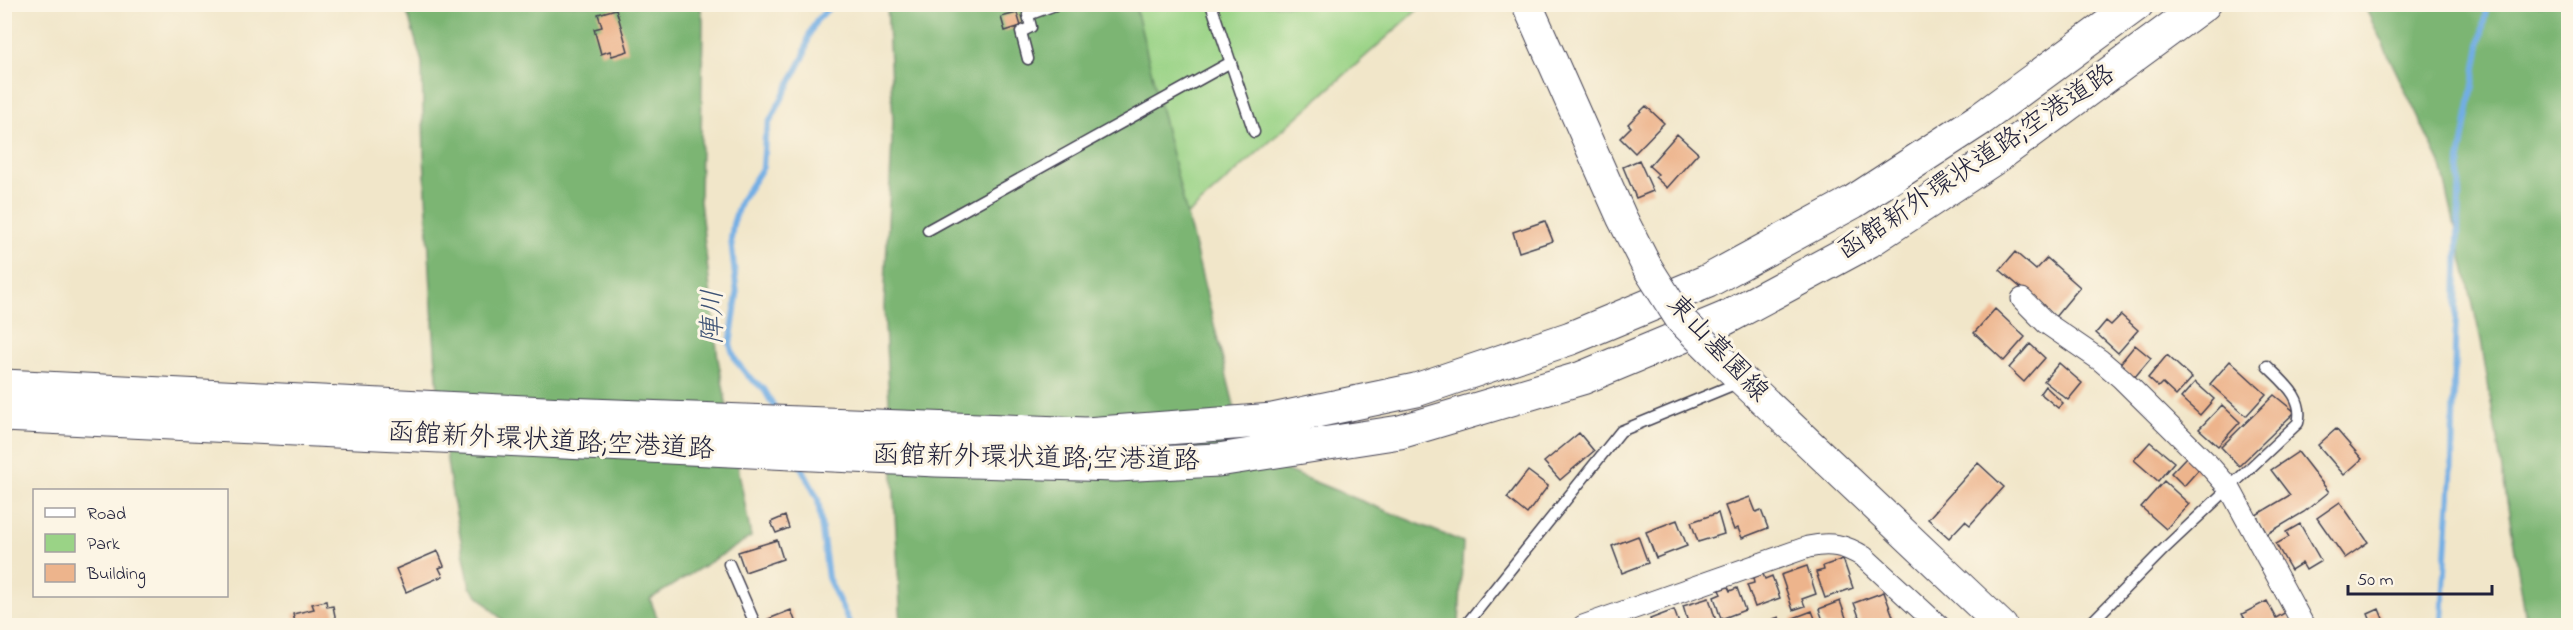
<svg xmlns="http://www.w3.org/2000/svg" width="2573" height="630" font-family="'Indie Flower','Klee One',sans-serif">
<rect width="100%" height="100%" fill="#fcf5e5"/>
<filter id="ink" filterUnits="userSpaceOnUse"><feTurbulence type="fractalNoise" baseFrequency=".0167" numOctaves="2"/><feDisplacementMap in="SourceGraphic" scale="12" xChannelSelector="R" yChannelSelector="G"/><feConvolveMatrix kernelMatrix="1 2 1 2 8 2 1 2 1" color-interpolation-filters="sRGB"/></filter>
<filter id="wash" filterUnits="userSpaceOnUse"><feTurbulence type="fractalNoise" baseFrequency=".008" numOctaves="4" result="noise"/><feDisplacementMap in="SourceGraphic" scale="24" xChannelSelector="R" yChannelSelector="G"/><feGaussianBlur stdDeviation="1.35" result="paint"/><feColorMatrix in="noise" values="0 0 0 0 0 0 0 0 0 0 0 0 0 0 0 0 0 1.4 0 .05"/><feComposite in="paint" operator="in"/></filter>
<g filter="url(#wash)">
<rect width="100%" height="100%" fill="#f1e6c9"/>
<!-- green -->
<path fill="#9ad386" stroke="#5e7a60" stroke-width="1.5" d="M 971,5 L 1423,5 L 999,383 Z"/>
<!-- forest -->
<path fill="#7bb573" stroke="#4e6c57" stroke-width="1.5" d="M 405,5 L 700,5 L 703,20 L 700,201 L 718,359 L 751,537 L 650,599 L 660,625 L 507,625 L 470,587 L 451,488 L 439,405 L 432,308 L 424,156 L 422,62 Z
M 887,5 L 1135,5 L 1246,454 L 1463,542 L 1459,625 L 901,625 L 884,307 L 893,120 Z
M 2364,5 L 2568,5 L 2568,625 L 2527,625 L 2481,340 L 2441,165 Z"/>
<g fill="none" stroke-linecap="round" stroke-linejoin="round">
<!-- stream -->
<path stroke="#72aee4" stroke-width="6" d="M 777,412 L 764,389 L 748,376 L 736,361 L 730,345 L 737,295 L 731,239 L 733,224 L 740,202 L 763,167 L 765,138 L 769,123 L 804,56 L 809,35 L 816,21 L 833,4
M 799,463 L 818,499 L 828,578 L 851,626
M 2445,626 L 2442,619 L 2452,460 L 2460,160 L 2487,4"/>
</g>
<g id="blocks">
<!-- building -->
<path fill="#edb48c" d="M 616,9 L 628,51 L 612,56 L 610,51 L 601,54 L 594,29 L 602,27 L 598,14 Z
M 1017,13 L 1021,26 L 1005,31 L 1001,17 Z
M 1646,106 L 1664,123 L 1635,153 L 1620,138 L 1631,127 L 1628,124 Z
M 1677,134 L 1698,153 L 1667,188 L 1655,177 L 1658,174 L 1649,166 Z
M 1639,160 L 1653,191 L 1636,198 L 1623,167 Z
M 1545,221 L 1553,241 L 1519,252 L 1513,232 Z
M 2015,252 L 2036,270 L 2047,258 L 2080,287 L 2055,317 L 2000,270 Z
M 1995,309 L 2025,337 L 2004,361 L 1974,333 Z
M 2121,315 L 2138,330 L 2118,353 L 2096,333 L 2106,321 L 2111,325 Z
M 2030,344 L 2045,358 L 2024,382 L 2009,368 Z
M 2135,345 L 2151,358 L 2134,378 L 2119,365 Z
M 2167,355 L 2192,378 L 2176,396 L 2162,383 L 2158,387 L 2148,378 Z
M 2230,361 L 2266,394 L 2246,416 L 2210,384 Z
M 2059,363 L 2082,383 L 2068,400 L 2044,381 Z
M 2195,382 L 2214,399 L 2200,415 L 2181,398 Z
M 2045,386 L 2063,403 L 2058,408 L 2040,393 Z
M 2274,395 L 2295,412 L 2239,466 L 2221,447 Z
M 2222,405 L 2240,422 L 2218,446 L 2199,429 Z
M 2336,429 L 2362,459 L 2344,475 L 2318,445 Z
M 1579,433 L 1594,451 L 1560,480 L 1544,462 Z
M 2150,442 L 2174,462 L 2158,481 L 2134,460 Z
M 2298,452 L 2329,492 L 2304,512 L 2267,534 L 2256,515 L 2290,495 L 2271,470 Z
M 2187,456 L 2200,468 L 2184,486 L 2171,473 Z
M 1978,463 L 2004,487 L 1970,525 L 1965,521 L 1949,538 L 1928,519 Z
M 1528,471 L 1548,486 L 1527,514 L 1507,498 Z
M 2164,481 L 2189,504 L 2166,529 L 2141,507 Z
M 1750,497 L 1756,512 L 1761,510 L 1768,528 L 1742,538 L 1738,528 L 1734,530 L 1725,506 Z
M 2340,502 L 2368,542 L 2345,558 L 2317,518 Z
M 1718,513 L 1724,534 L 1698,542 L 1691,522 Z
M 785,516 L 789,528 L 776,533 L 771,522 Z
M 1677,520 L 1687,546 L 1656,558 L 1646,532 Z
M 2300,524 L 2321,561 L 2306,570 L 2302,563 L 2291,570 L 2276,544 L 2289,537 L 2286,532 Z
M 1638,536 L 1648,563 L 1622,573 L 1612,546 Z
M 777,540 L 783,559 L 745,572 L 738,552 Z
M 438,551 L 444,566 L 439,568 L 443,576 L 406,592 L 396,569 Z
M 1843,559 L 1853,588 L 1825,598 L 1816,572 L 1824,570 L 1823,566 Z
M 1807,566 L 1816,594 L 1802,599 L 1805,606 L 1793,610 L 1781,575 Z
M 1763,574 L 1765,579 L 1772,576 L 1780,598 L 1755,607 L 1747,585 L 1754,583 L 1753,578 Z
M 1728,587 L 1730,591 L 1737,588 L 1745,610 L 1721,619 L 1714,597 L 1721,594 L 1719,590 Z
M 1884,592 L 1894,619 L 1877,626 L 1874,620 L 1862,625 L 1854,603 Z
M 1709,598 L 1716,621 L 1689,626 L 1683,606 Z
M 326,601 L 327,607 L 333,606 L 337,626 L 296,626 L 293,614 L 314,609 L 312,604 Z
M 1840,601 L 1849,626 L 1825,626 L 1819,609 Z
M 2267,601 L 2276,618 L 2286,612 L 2291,621 L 2284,626 L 2249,626 L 2242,614 Z
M 2379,609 L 2386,626 L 2373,626 L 2368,614 Z
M 791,610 L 797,626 L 768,626 L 766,620 Z
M 1674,610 L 1680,626 L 1652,626 L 1650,619 Z
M 1812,611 L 1818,626 L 1793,626 L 1791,619 Z
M 1779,617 L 1782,626 L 1767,626 L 1765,622 Z
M 1631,619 L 1632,624 L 1640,622 L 1641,626 L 1622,626 L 1621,622 Z"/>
</g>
</g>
<g filter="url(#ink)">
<use href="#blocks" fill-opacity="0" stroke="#413f50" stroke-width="1.5"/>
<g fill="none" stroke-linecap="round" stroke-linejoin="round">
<!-- lane casing -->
<g stroke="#413f50" stroke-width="13">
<path id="lane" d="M 1211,4 L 1254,132
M 1028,59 L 1021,32 L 1031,27 L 1028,15 L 1058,4
M 928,230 L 1231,62
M 729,564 L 756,626
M 1465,626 L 1621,431 L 1740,382
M 2088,626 L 2165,548 L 2298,423 C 2305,398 2283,382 2267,366"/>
</g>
<!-- street casing -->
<g stroke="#413f50" stroke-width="23">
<path id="street" d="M 2022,299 L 2046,323 L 2100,360 L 2121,378 L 2206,462 L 2230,489 L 2304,626
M 1583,626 L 1808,547 C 1830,542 1845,545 1864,557 L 1939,626"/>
</g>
<!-- secondary casing -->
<g stroke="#413f50" stroke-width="32">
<path id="secondary" d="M 1527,4 L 1622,218 L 1647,267
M 1721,360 L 2002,626"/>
</g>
<!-- highway casing -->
<g stroke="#413f50" stroke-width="35">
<path id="highway" d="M 4,386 L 564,414 L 1086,434 L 1273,420 L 1416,390 L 1571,338 L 1708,281 L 1853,202 L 1982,118 L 2137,4
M 4,415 L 936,460 L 1116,465 L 1218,460 L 1400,432 L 1582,378 L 1726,318 L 1869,241 L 1999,155 L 2204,4"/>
</g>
<!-- lane -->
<use href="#lane" stroke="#fff" stroke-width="10"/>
<!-- street -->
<use href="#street" stroke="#fff" stroke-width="21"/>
<!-- secondary -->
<use href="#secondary" stroke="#fff" stroke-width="30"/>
<!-- highway -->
<use href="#highway" stroke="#fff" stroke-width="33"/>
<!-- secondary-bridge casing -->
<g stroke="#413f50" stroke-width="32" stroke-linecap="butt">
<path id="secondary-bridge" d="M 1647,267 L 1680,319 L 1721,360"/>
</g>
<!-- secondary-bridge -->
<use href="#secondary-bridge" stroke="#fff" stroke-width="30"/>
</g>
</g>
<g text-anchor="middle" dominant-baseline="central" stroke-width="6" stroke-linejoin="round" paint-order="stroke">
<!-- street labels -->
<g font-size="27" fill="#22223b" stroke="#fcf5e5">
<text transform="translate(1977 163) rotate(-34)">函館新外環状道路;空港道路</text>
<text transform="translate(1717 349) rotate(47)">東山墓園線</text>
<text transform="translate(551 442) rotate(3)">函館新外環状道路;空港道路</text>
<text transform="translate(1036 459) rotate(1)">函館新外環状道路;空港道路</text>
</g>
<!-- water labels -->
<g font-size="28" font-style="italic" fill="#3e5376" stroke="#fcf5e5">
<text transform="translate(714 317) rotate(-90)">陣川</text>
</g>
</g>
<!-- margin -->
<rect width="2573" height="630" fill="none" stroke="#fcf5e5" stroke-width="24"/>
<!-- legend -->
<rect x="33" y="489" width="195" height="108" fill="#fcf5e5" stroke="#a5a1a1" stroke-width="1.5"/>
<rect x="45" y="508" width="30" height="9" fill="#ffffff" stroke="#a5a1a1" stroke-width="1.5"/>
<text x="87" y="519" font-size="18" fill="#22223b">Road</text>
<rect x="45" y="534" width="30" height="18" fill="#9ad386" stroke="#a5a1a1" stroke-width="1.5"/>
<text x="87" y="549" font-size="18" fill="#22223b">Park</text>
<rect x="45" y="564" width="30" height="18" fill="#edb48c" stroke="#a5a1a1" stroke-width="1.5"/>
<text x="87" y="579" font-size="18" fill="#22223b">Building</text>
<!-- scale -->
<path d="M2348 585v9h144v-9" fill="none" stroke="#22223b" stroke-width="3"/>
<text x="2357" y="585" font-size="18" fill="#22223b" stroke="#fcf5e5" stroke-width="4.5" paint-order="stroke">50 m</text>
</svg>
